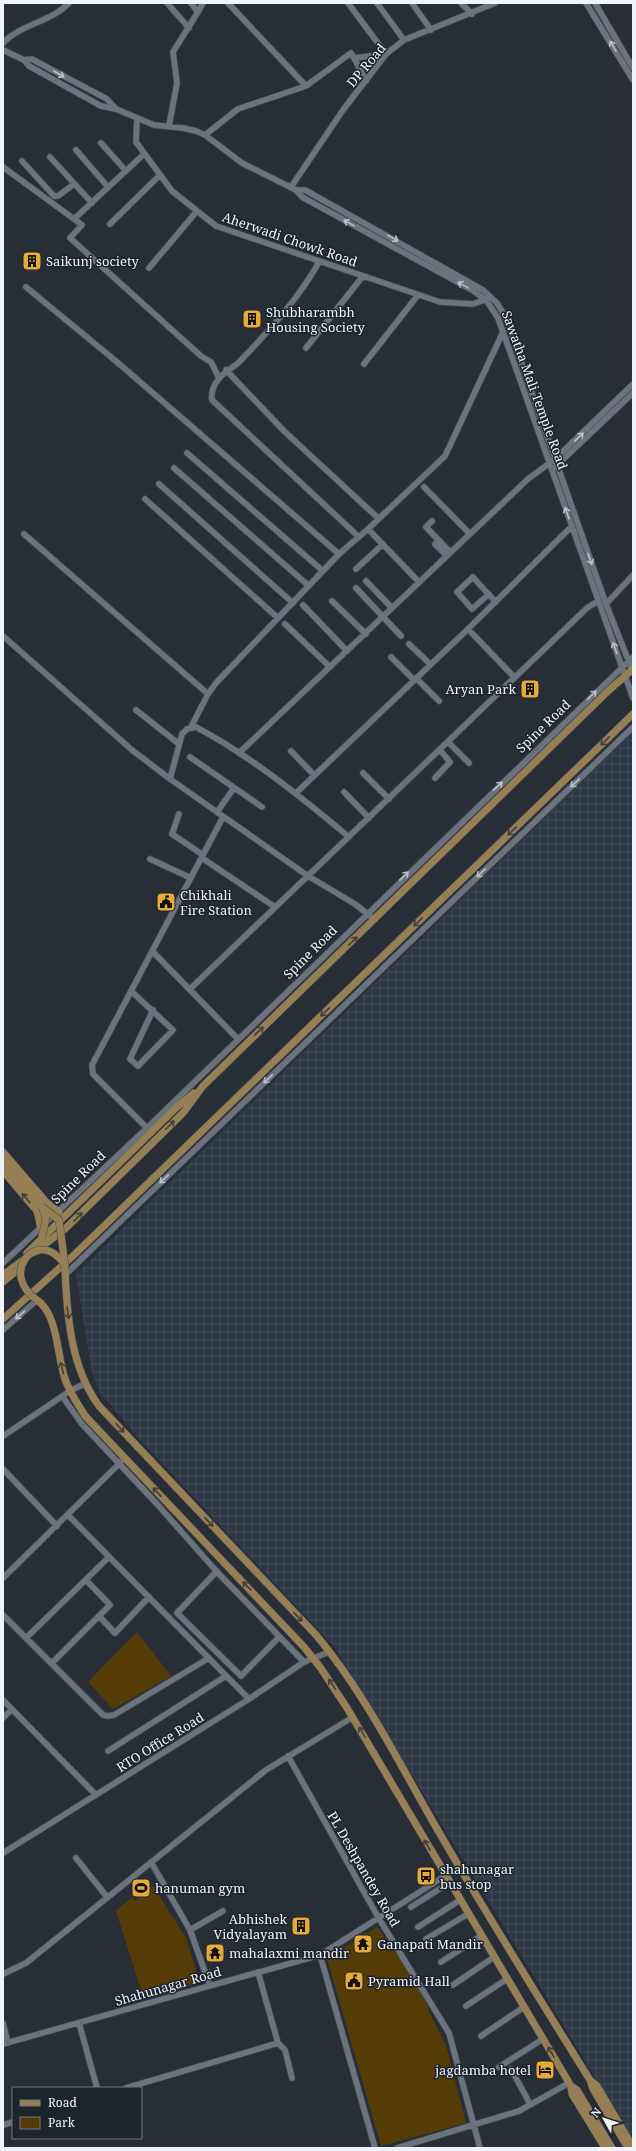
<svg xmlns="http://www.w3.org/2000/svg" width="636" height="2151" font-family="'Noto Serif',serif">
<defs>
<pattern id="industrial-grid" width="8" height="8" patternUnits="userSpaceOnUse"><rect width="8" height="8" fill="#2e3845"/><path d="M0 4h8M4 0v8" fill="none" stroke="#424c58"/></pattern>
</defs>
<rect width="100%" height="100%" fill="#282e36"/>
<!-- industrial -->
<path fill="url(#industrial-grid)" d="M 633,732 L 633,2140 L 334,1646 L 142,1442 L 99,1392 L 92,1373 L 76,1274 Z"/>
<!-- park -->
<path fill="#553c07" d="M 137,1632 L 171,1676 L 113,1709 L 88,1682 Z
M 153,1886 L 186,1938 L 197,1974 L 197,1979 L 193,1984 L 154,1997 L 152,1990 L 142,1993 L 116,1911 L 132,1897 L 135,1901 Z
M 377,1927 L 421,1988 L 430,2014 L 446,2045 L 466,2123 L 381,2146 L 327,1958 Z"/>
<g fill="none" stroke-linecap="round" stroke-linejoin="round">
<!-- minor casing -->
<g stroke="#464b53" stroke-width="7">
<path id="minor" d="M 167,3 L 189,28
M 228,3 L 306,86 L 351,53 L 354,58 L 386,54
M 348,3 L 386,54
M 377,3 L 404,40
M 412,3 L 431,30
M 461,3 L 472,14
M 586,3 L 633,80
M 595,3 L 633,68
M 198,12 L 203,3
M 3,43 C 21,24 51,22 69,3
M 3,50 L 24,60 L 29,66 L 101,106 L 116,109 L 154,125 L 183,128 L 196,131 L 205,135 L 242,163 L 296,190 L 305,190 L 483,290 L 497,303 L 505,316 L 606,604 L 633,672
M 354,58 L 366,81
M 24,60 L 32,59 L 41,64 L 107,99 L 116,109
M 137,118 L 136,142 L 172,191 L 216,226 L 440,302 L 473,304 L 487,299
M 169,126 L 177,83 L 173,52 L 198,12 L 191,3
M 205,135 L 238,109 L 306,86
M 101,143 L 126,171
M 76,150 L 108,187
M 144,154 L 74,219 L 82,225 L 70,238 L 201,356 L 211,362 L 219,378
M 50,157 L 92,203
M 22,161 L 54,196 L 58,196 L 74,184
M 3,167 L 74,219
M 291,187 L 343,110 L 386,54 L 404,40 L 495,3
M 296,190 L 302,197 L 472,290 L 486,300 L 498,318 L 633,698
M 110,224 L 160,175
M 319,262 C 299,298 269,331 241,360 C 234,368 224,371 218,380 C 213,386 211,392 212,400 L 359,537
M 149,268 L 197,211
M 26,287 L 117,362 L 339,554
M 306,348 L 363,276
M 364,364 L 418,295
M 226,370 L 284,431 L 378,518
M 187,453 L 323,571
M 555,467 L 633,393
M 174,468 L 309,586
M 159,484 L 293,603
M 424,487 L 470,534
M 145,499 L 278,618
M 432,521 L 426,527 L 450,552
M 368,529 L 445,456 L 503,332
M 24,534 L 208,694
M 435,544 L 447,556
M 356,569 L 383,544
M 366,581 L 392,608
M 356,588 L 401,636
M 489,594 L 472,609 L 457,592 L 473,577 C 480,585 488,594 496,602
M 332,601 L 366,634
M 606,604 L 633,575
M 303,605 L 347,651
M 285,624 L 330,667
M 468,629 L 514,677
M 3,636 L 132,750 L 170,779 L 308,876 L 355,904 L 374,919
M 409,644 L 430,664
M 391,657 L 414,680
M 416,678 L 439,701
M 136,710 L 179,744
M 191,727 L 208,694 L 216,683 L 339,554 L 368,529 L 419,582
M 448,742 L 469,763
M 291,751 L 314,775
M 239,753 L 528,479 L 555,459 L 633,384
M 190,757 L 262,807
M 363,773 L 389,799
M 435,778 L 450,762 L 440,750
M 170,779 L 182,734 L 187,729 L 196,727 C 252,757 301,797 349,837
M 344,792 L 369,818
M 296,793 L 468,629 L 572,526
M 217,812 L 234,788
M 179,814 L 172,834 L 203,855
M 202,858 L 275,907
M 150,859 L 191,878
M 153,952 L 238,1039
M 190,989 L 587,608 L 598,601
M 132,992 L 173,1030 L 138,1066 L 130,1059 L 153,1010
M 147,1128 L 93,1074 L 92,1065 L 223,817
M 3,1263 L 147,1128 L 633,657
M 66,1274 L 633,727
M 3,1330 L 37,1300
M 62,1396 L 82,1424 L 157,1504 L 218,1573 L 304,1662
M 3,1436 L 70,1391 L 84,1384
M 3,1469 L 57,1526
M 68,1515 L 249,1699
M 217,1571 L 177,1613 L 241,1676 L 279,1637
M 3,1578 L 121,1462
M 3,1615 L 103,1715 L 108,1716 L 114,1715 L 209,1658
M 99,1616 L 115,1633 L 149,1597
M 26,1638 L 109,1557
M 52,1663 L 110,1605 L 86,1580
M 3,1700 L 96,1795
M 3,1718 L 12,1709
M 108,1751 L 226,1676
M 288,1756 L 378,1917 L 449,2033 L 480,2148
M 3,1853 L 249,1699 L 304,1662 L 329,1652
M 76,1858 L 107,1897
M 151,1862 L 190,1930 L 210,1986
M 411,1907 L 449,1883
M 418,1927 L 460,1900
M 190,1930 L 223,1911
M 426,1939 L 468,1914
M 320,1955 L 375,2148
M 441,1962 L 481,1936
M 258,1972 L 278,2043 L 285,2050 L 292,2078
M 3,1974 L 26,1963 L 266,1770 L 353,1717
M 453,1985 L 494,1957
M 466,2006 L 507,1979
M 3,2023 L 8,2043
M 79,2023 L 97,2088
M 481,2036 L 524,2007
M 3,2044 L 320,1955 L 459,1867
M 499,2067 L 543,2039
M 511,2069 L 530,2104
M 126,2088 L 278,2043
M 3,2125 L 13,2122
M 397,2148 L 519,2111 L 569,2083"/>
</g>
<!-- major casing -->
<g stroke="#464b53" stroke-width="8">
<path id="major" d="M 3,1152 L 47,1203 L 59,1212
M 3,1161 L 42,1207
M 3,1171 L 37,1211 L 41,1228
M 35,1252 L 66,1228 L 183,1113 L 203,1086 L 608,691 L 633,669
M 27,1253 L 177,1107 L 194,1093
M 65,1270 C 67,1316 71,1368 99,1406 L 317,1636 C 366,1695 401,1767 440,1834 C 488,1917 539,1998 590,2080 L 593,2089 L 628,2148
M 3,1275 L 26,1258
M 3,1282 L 15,1272
M 37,1300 C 58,1314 57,1356 65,1379 C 70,1393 78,1405 86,1417 L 304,1647 L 320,1667 L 347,1708 L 571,2086 L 577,2090 L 612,2148
M 3,1319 L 75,1254 L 633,714
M 590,2080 L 597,2086 L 633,2147
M 571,2086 L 572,2094 L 605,2148"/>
</g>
<!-- minor -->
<use href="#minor" stroke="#6b737d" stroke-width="5.5"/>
<!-- major -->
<use href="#major" stroke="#967f55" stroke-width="7"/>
<!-- major-bridge casing -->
<g stroke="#464b53" stroke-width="8" stroke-linecap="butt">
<path id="major-bridge" d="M 42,1207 L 59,1220 L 65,1265
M 42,1207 L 46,1218 L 42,1237
M 37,1300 C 0,1274 34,1233 58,1257 C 62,1260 65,1264 65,1270"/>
</g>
<!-- major-bridge -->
<use href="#major-bridge" stroke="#967f55" stroke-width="7"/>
</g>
<!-- one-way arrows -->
<defs><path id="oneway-shaft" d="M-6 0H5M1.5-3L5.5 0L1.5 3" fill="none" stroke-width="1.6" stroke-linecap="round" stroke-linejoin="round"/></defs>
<g stroke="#bbc0c8">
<use href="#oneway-shaft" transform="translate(613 46) rotate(-121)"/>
<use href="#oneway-shaft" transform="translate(59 74) rotate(30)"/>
<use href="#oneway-shaft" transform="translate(349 223) rotate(-151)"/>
<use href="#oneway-shaft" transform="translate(393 238) rotate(29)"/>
<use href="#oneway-shaft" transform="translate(463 285) rotate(-151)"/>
<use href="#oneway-shaft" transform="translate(579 437) rotate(-44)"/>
<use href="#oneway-shaft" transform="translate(567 513) rotate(-109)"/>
<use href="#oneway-shaft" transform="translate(590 559) rotate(70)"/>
<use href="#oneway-shaft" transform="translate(615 648) rotate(-109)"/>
<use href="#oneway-shaft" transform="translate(592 695) rotate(-44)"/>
<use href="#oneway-shaft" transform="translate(575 783) rotate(136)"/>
<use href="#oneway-shaft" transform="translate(498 786) rotate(-44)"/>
<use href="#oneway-shaft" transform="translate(481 873) rotate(136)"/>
<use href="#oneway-shaft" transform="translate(404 876) rotate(-44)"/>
<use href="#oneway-shaft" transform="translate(268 1079) rotate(136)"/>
<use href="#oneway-shaft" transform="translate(164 1179) rotate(136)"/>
<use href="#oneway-shaft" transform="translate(20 1315) rotate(139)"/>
</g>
<g stroke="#423f38">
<use href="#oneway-shaft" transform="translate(605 741) rotate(136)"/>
<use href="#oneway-shaft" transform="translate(512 831) rotate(136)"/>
<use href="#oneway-shaft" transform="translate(418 922) rotate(136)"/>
<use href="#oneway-shaft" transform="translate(353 941) rotate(-44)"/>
<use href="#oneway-shaft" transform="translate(325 1012) rotate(136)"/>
<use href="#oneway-shaft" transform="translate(259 1031) rotate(-44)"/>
<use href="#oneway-shaft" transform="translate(170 1125) rotate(-45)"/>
<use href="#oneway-shaft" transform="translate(26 1198) rotate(-130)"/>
<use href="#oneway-shaft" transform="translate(78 1217) rotate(-45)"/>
<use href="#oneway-shaft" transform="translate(68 1313) rotate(81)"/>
<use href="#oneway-shaft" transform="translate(62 1368) rotate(-104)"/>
<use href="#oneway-shaft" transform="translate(120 1428) rotate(47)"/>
<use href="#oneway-shaft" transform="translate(157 1492) rotate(-133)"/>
<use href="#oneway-shaft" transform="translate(209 1522) rotate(47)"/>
<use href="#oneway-shaft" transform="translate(247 1586) rotate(-133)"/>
<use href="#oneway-shaft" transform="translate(298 1617) rotate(47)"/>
<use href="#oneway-shaft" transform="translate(332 1684) rotate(-123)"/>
<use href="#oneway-shaft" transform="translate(362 1732) rotate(-120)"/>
<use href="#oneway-shaft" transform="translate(427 1845) rotate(-120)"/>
<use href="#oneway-shaft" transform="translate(551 2052) rotate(-121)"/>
</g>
<!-- icons -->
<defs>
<g id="building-square" transform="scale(1)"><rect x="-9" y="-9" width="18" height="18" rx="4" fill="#e8ab37" stroke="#1e242c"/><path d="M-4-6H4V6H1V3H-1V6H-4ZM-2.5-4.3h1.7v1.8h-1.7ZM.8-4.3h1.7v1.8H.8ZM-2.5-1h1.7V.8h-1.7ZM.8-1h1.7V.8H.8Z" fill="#111"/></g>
<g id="civic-square" transform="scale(1)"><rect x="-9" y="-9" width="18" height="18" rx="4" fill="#e8ab37" stroke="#1e242c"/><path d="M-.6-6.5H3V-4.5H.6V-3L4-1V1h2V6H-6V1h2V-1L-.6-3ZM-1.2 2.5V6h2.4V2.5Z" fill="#111"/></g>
<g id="bus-square" transform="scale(1)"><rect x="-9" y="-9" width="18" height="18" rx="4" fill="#e8ab37" stroke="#1e242c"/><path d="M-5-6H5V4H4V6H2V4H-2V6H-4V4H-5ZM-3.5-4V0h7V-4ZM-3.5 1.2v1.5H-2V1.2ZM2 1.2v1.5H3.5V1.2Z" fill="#111"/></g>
<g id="stadium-square" transform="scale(1)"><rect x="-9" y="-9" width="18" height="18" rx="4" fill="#e8ab37" stroke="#1e242c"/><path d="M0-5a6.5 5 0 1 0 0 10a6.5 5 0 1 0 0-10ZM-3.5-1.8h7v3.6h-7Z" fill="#111"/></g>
<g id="temple-square" transform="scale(1)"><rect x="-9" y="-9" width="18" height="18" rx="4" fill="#e8ab37" stroke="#1e242c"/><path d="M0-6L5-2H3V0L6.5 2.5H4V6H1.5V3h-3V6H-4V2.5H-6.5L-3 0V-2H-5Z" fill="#111"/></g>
<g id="hotel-square" transform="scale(1)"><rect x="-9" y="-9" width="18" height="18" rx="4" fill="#e8ab37" stroke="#1e242c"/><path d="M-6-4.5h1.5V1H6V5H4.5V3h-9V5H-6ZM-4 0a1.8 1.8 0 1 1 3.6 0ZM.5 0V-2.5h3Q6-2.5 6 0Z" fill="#111"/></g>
</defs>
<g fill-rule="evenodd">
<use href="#building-square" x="32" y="261"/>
<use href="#building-square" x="252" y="319"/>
<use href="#building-square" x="530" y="689"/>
<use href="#civic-square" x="166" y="902"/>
<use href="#bus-square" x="426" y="1876"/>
<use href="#stadium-square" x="141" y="1888"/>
<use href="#building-square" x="301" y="1926"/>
<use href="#temple-square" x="363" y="1944"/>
<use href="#temple-square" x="215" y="1953"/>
<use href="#civic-square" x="354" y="1981"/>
<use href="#hotel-square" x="545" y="2070"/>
</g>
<g text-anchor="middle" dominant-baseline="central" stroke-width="3" stroke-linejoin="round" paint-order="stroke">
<!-- street labels -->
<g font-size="13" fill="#f0f4fa" stroke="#1e242c">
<text transform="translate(366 65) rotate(-50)">DP Road</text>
<text transform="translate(290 239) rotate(19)">Aherwadi Chowk Road</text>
<text transform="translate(535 390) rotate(70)">Sawatha Mali Temple Road</text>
<text transform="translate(543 726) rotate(-44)">Spine Road</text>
<text transform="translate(310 952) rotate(-45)">Spine Road</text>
<text transform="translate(78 1177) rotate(-44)">Spine Road</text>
<text transform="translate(160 1742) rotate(-32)">RTO Office Road</text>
<text transform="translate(364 1869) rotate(60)">PL Deshpandey Road</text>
<text transform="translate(168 1986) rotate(-16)">Shahunagar Road</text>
</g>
<!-- poi labels -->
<g font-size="13" fill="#f0f4fa" stroke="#1e242c" text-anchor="start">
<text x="46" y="261">Saikunj society</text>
<text x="266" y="312">Shubharambh<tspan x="266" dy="15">Housing Society</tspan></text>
<text x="516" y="689" text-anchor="end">Aryan Park</text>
<text x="180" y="895">Chikhali<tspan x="180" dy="15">Fire Station</tspan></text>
<text x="440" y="1869">shahunagar<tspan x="440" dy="15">bus stop</tspan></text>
<text x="155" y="1888">hanuman gym</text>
<text x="287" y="1919" text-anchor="end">Abhishek<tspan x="287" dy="15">Vidyalayam</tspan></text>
<text x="377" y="1944">Ganapati Mandir</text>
<text x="229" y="1953">mahalaxmi mandir</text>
<text x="368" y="1981">Pyramid Hall</text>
<text x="531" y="2070" text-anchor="end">jagdamba hotel</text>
</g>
</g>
<!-- border -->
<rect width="636" height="2151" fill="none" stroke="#f0f4fa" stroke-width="8"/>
<!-- legend -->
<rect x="12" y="2087" width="130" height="52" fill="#1e242c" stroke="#72777e"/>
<rect x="20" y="2100" width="20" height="6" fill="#967f55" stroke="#72777e"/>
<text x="48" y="2107" font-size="12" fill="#f0f4fa">Road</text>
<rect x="20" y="2117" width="20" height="12" fill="#553c07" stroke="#72777e"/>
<text x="48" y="2127" font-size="12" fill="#f0f4fa">Park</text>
<!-- north arrow -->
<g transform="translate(604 2119) rotate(309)" stroke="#1e242c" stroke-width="3" paint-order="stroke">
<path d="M0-3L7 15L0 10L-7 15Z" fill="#f0f4fa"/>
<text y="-6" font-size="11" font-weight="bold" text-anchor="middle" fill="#f0f4fa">N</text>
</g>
</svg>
